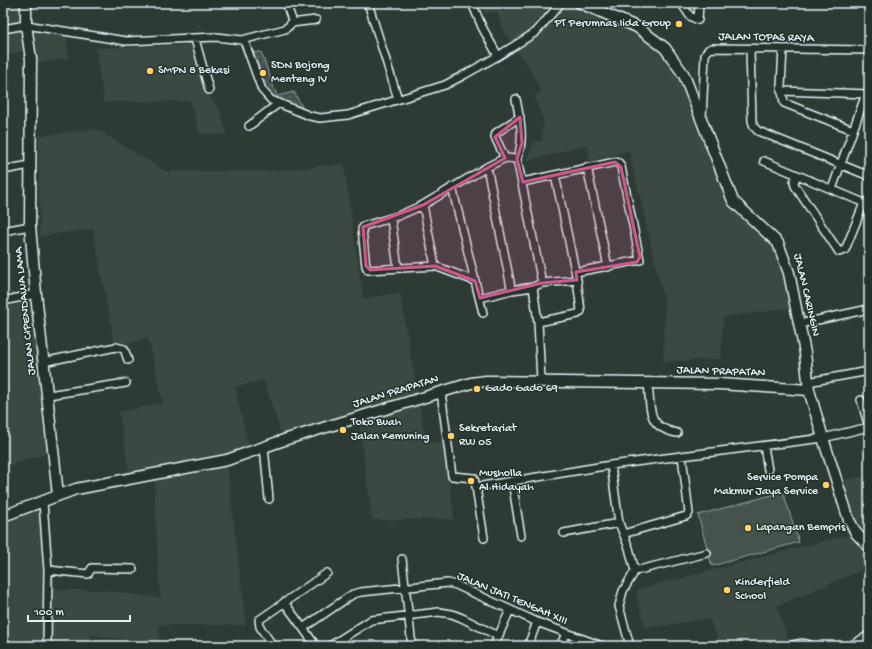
<svg xmlns="http://www.w3.org/2000/svg" width="872" height="649" font-family="'Gochi Hand',sans-serif">
<defs>
<pattern id="park-dots" width="8" height="8" patternUnits="userSpaceOnUse"><rect width="8" height="8" fill="#45524e"/><path d="M2 2h.1M6 6h.1" fill="none" stroke="#606b68" stroke-width="1.8" stroke-linecap="round"/></pattern>
</defs>
<rect width="100%" height="100%" fill="#2e3b35"/>
<filter id="ink" filterUnits="userSpaceOnUse"><feTurbulence type="fractalNoise" baseFrequency=".025" numOctaves="2"/><feDisplacementMap in="SourceGraphic" scale="8" xChannelSelector="R" yChannelSelector="G"/><feConvolveMatrix kernelMatrix="1 2 1 2 8 2 1 2 1" color-interpolation-filters="sRGB"/></filter>
<g filter="url(#ink)">
<!-- built -->
<path fill="#3b4843" d="M 3,3 L 27,3 L 27,25 L 64,27 L 69,58 L 31,64 L 30,49 L 7,55 L 11,86 L 3,87 Z
M 481,3 L 581,3 L 638,28 L 684,74 L 733,202 L 774,237 L 799,307 L 723,317 L 721,359 L 663,362 L 665,305 L 629,151 L 589,161 L 588,144 L 525,162 L 535,141 L 542,141 L 543,120 L 534,96 L 541,91 L 528,66 L 504,32 L 497,11 L 485,14 Z
M 192,45 L 208,94 L 221,112 L 227,135 L 200,134 L 190,101 L 104,102 L 95,48 Z
M 96,129 L 165,171 L 269,171 L 344,164 L 363,298 L 400,293 L 426,442 L 445,443 L 454,519 L 372,520 L 358,413 L 281,435 L 264,380 L 235,387 L 249,448 L 226,456 L 246,625 L 159,625 L 160,644 L 92,635 L 87,646 L 6,646 L 6,640 L 3,639 L 3,520 L 48,506 L 56,590 L 102,590 L 160,598 L 154,479 L 131,485 L 119,412 L 163,403 L 148,338 L 115,348 L 93,229 L 40,236 L 38,136 Z
M 40,299 L 56,451 L 3,467 L 3,307 Z
M 865,476 L 869,488 L 869,525 L 858,529 L 839,481 Z
M 856,533 L 869,547 L 869,567 L 777,606 L 789,643 L 778,646 L 725,646 L 720,643 L 709,619 L 645,628 L 636,592 L 639,589 Z"/>
<!-- park -->
<path fill="url(#park-dots)" stroke="#96a2a3" d="M 261,52 L 277,96 L 294,92 L 303,109 L 299,110 C 261,95 264,90 249,53 Z"/>
<!-- garden -->
<path fill="#45524e" stroke="#96a2a3" d="M 783,492 L 799,542 L 712,566 L 698,515 Z"/>
<g fill="none" stroke-linecap="round" stroke-linejoin="round">
<!-- street casing -->
<g stroke="#e8f1f8" stroke-width="10">
<path id="street" d="M 368,3 L 398,99
M 472,3 L 482,27 L 498,56
M 681,3 L 690,16 L 698,20 L 699,3
M 291,23 L 316,20
M 3,29 L 26,25 L 126,41 L 216,37 L 242,40 L 245,43 L 262,90 L 271,100 L 310,116 L 320,118 L 348,115 L 445,85 L 464,75 L 498,56 L 536,32 L 561,3
M 195,39 L 209,90
M 242,40 L 285,29 L 290,25 L 292,20 L 286,3
M 750,49 L 752,121 L 754,127 L 758,131 L 869,176
M 783,49 L 781,86 L 784,103 L 853,130
M 781,91 L 869,94
M 516,99 C 520,120 525,139 517,159
M 520,117 L 496,133 L 495,137 L 505,158 L 517,159 L 542,283 L 533,287 L 538,322 L 541,380
M 702,119 L 705,55 L 708,50 L 712,48 L 869,50
M 249,126 L 279,103
M 505,158 L 487,167 L 511,287 L 512,290 L 533,287
M 764,161 L 869,205
M 587,167 L 608,267
M 3,170 L 30,165
M 555,175 L 615,162 L 619,163 L 621,167 L 640,260 L 576,272
M 797,175 L 794,182 L 795,186 L 839,252 L 845,250 L 864,203
M 523,182 L 555,175 L 577,280
M 452,187 L 475,281
M 832,189 L 866,94
M 423,205 L 435,266
M 391,219 L 398,268
M 3,231 L 30,226
M 480,298 L 512,290
M 3,301 L 36,294
M 483,313 L 475,281 L 435,266 L 368,270 L 366,266 L 362,229 L 364,226 L 398,216 L 423,205 L 487,167
M 538,322 L 578,314 L 581,311 L 577,280 L 542,283
M 799,324 L 869,309
M 43,362 L 116,347 L 124,349 L 128,360
M 648,382 C 651,409 646,427 677,433
M 808,382 L 869,371
M 441,392 L 452,476 L 474,478 L 476,487 L 611,465 L 823,438 L 869,427
M 48,395 L 126,383
M 861,400 L 869,427
M 764,446 L 768,470
M 264,447 L 269,499
M 611,465 L 619,523 L 629,548 L 635,571 L 623,591 L 619,606 L 630,646
M 512,481 L 521,536
M 476,487 L 484,538
M 43,502 L 48,570 L 47,646
M 564,533 L 619,523
M 623,534 L 686,516 L 689,513 L 682,456
M 402,559 L 412,646
M 48,570 L 88,574 L 92,568 L 133,569
M 635,571 L 707,553
M 284,602 L 316,646
M 303,628 L 353,594 L 361,592 L 448,583 L 456,585 L 537,622 L 602,646
M 273,646 L 260,627 L 259,620 L 327,573
M 330,646 L 371,620 L 439,612 L 452,614 L 462,618 L 498,636
M 494,646 L 510,610
M 528,646 L 537,622
M 560,646 L 566,634
M 789,646 C 797,644 804,641 811,646
M 850,646 L 869,635"/>
</g>
<!-- secondary casing -->
<g stroke="#e8f1f8" stroke-width="13">
<path id="secondary" d="M 26,3 L 26,25 L 31,59 L 30,226 L 36,294 L 58,495
M 580,3 L 637,27 L 665,48 L 684,75 L 733,201 L 778,243 L 789,273 L 805,353 L 809,390 L 823,438 L 849,520 L 856,533 L 869,547
M 3,516 L 76,489 L 227,460 L 287,439 L 471,383 L 486,381 L 719,384 L 809,390"/>
</g>
<!-- street -->
<use href="#street" stroke="#26332d" stroke-width="7"/>
<!-- secondary -->
<use href="#secondary" stroke="#26332d" stroke-width="10"/>
</g>
</g>
<!-- marked area -->
<path fill="#cd598a" fill-opacity="0.2" stroke="#cd598a" stroke-width="3" stroke-linejoin="round" d="M 520,117 L 522,143 L 517,159 L 523,182 L 615,162 L 621,167 L 640,257 L 637,262 L 576,272 L 577,280 L 542,283 L 480,298 L 475,281 L 435,266 L 370,270 L 366,266 L 363,227 L 423,205 L 505,158 L 495,137 Z"/>
<!-- markers -->
<g fill="#ffd166" stroke="#26332d" stroke-width="1.5">
<circle cx="679" cy="24" r="4"/>
<circle cx="150" cy="71" r="4"/>
<circle cx="263" cy="73" r="4"/>
<circle cx="477" cy="389" r="4"/>
<circle cx="343" cy="430" r="4"/>
<circle cx="451" cy="436" r="4"/>
<circle cx="471" cy="481" r="4"/>
<circle cx="826" cy="485" r="4"/>
<circle cx="748" cy="528" r="4"/>
<circle cx="727" cy="590" r="4"/>
</g>
<g text-anchor="middle" dominant-baseline="central" stroke-width="3" stroke-linejoin="round" paint-order="stroke">
<!-- poi labels -->
<g font-size="12" fill="#e8f1f8" stroke="#26332d" text-anchor="start">
<text x="671" y="24" text-anchor="end">PT Perumnas Iida Group</text>
<text x="271" y="66">SDN Bojong<tspan x="271" dy="14">Menteng IV</tspan></text>
<text x="158" y="71">SMPN 8 Bekasi</text>
<text x="485" y="389">Gado Gado 69</text>
<text x="351" y="423">Toko Buah<tspan x="351" dy="14">Jalan Kemuning</tspan></text>
<text x="459" y="429">Sekretariat<tspan x="459" dy="14">RW 05</tspan></text>
<text x="479" y="474">Musholla<tspan x="479" dy="14">Al Hidayah</tspan></text>
<text x="818" y="478" text-anchor="end">Service Pompa<tspan x="818" dy="14">Makmur Jaya Service</tspan></text>
<text x="756" y="528">Lapangan Bempris</text>
<text x="735" y="583">Kinderfield<tspan x="735" dy="14">School</tspan></text>
</g>
<!-- street labels -->
<g font-size="12" fill="#e8f1f8" stroke="#26332d">
<text transform="translate(766 38) rotate(1)">JALAN TOPAS RAYA</text>
<text transform="translate(806 295) rotate(77)">JALAN CARINGIN</text>
<text transform="translate(26 311) rotate(-96)">JALAN CIPENDAWA LAMA</text>
<text transform="translate(721 372) rotate(2)">JALAN PRAPATAN</text>
<text transform="translate(396 392) rotate(-17)">JALAN PRAPATAN</text>
<text transform="translate(512 599) rotate(23)">JALAN JATI TENGAH XIII</text>
</g>
</g>
<!-- margin -->
<rect width="872" height="649" fill="none" stroke="#26332d" stroke-width="16"/>
<rect x="8" y="8" width="856" height="633" fill="none" stroke="#e8f1f8" stroke-width="1.5" filter="url(#ink)"/>
<!-- scale -->
<path d="M28 615v6h102v-6" fill="none" stroke="#e8f1f8" stroke-width="2"/>
<text x="34" y="615" font-size="12" fill="#e8f1f8" stroke="#26332d" stroke-width="3" paint-order="stroke">100 m</text>
</svg>
